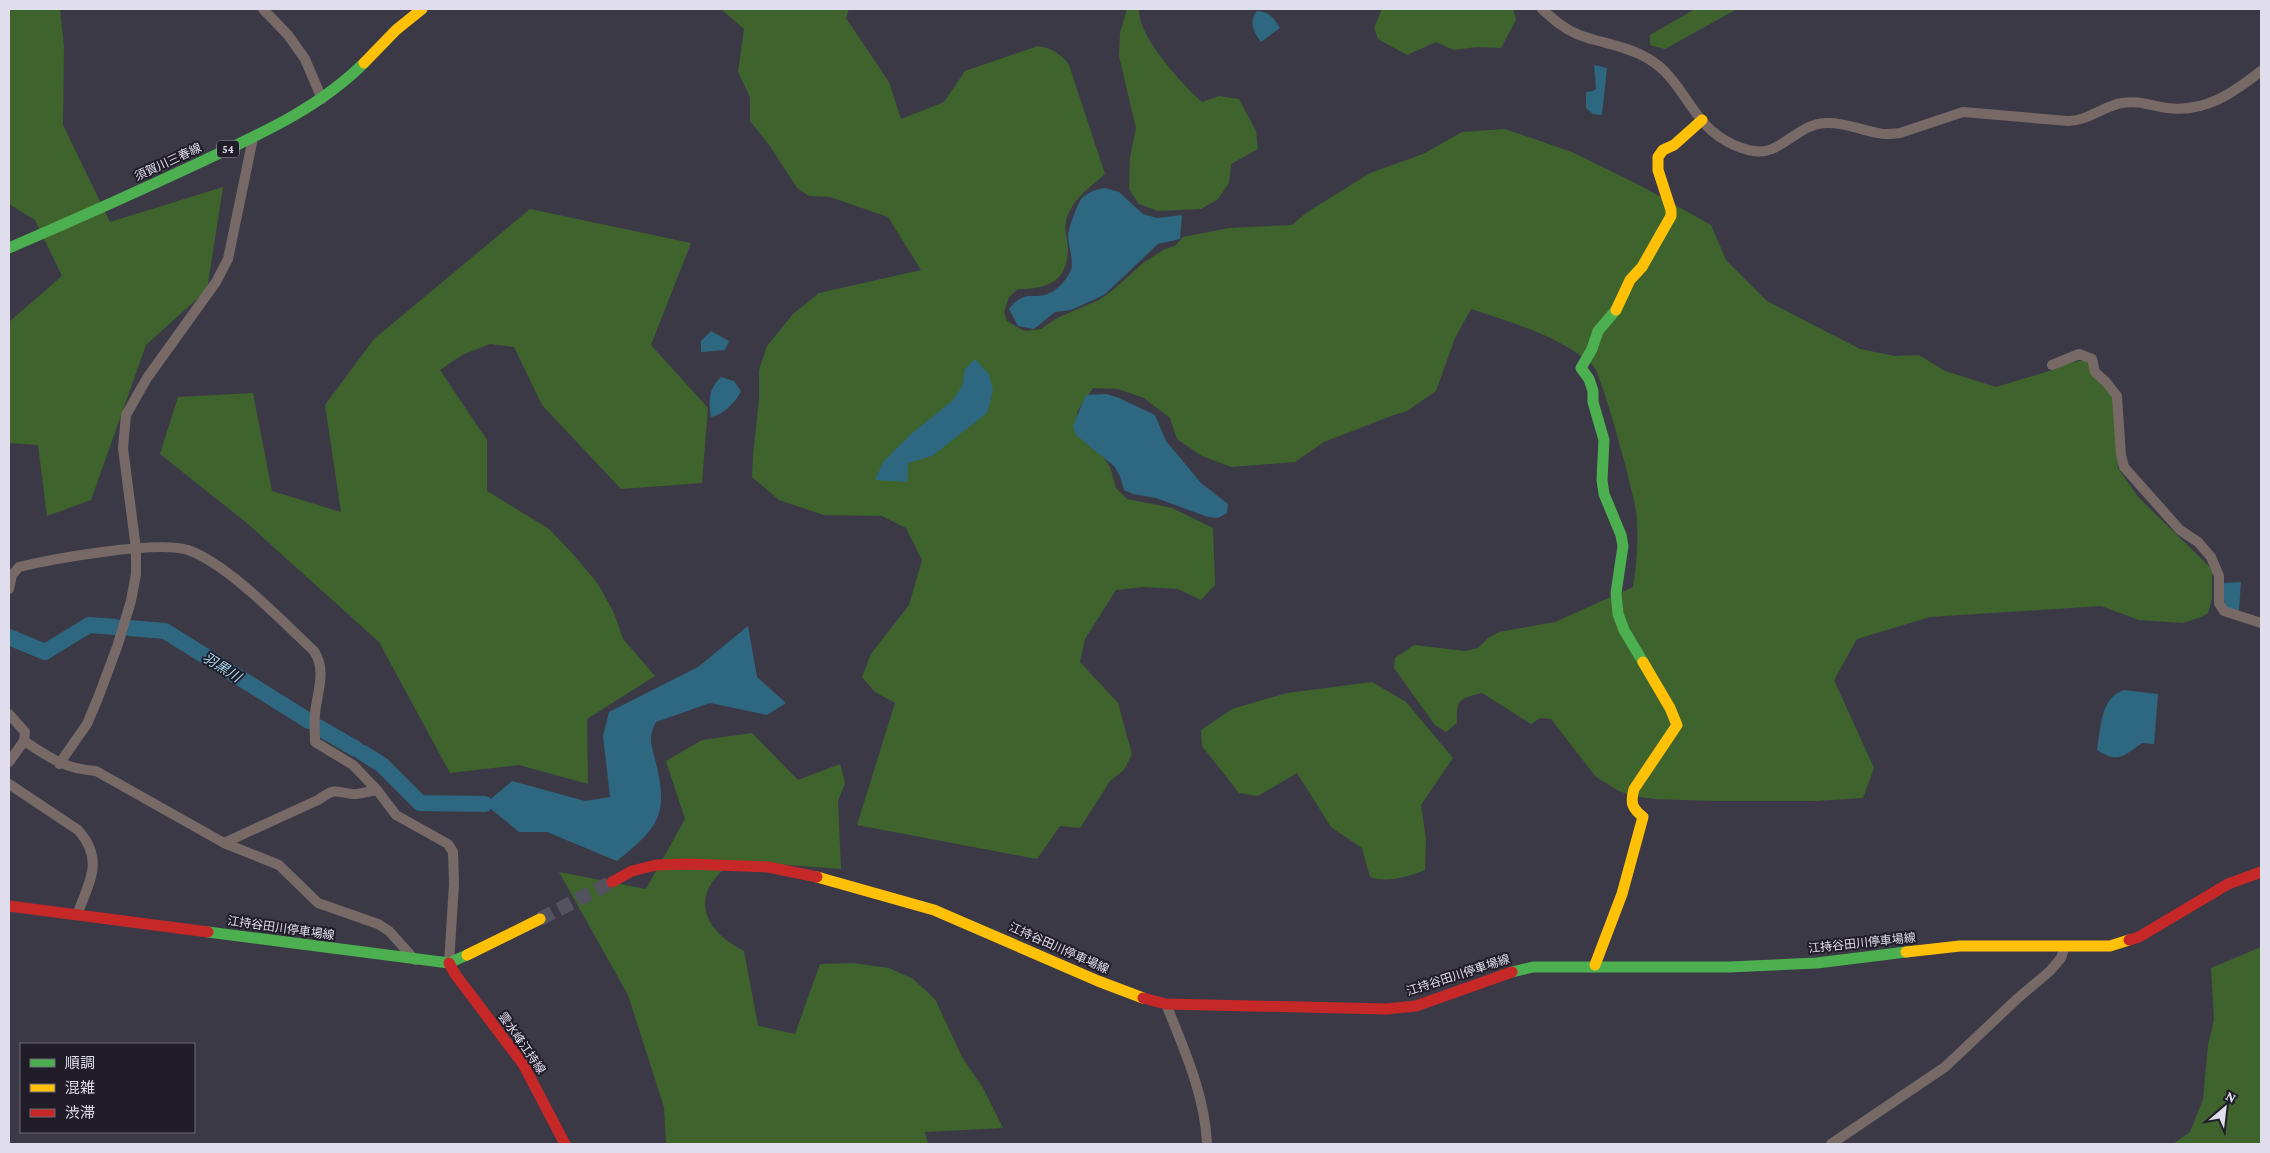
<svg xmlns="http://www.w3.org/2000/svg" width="2270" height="1153" font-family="'Crimson Pro','Noto Sans JP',serif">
<rect width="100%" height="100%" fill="#3c3947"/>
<!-- green -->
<path fill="#3f632d" d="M 9,9 L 60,9 L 64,47 L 63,125 L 110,222 L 223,187 L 207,290 L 146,345 L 91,500 L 47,516 L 38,445 L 9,443 L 9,322 L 62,276 L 35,220 L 9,204 Z
M 721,9 L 849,9 L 846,18 L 889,82 L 901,119 L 944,102 L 965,71 L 1038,46 C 1051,48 1062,54 1069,65 L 1105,174 C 1089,188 1072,199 1066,221 C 1064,229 1067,239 1068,247 C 1068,282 1048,289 1018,289 L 1009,297 L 1004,312 L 1007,321 L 1024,331 L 1041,329 L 1057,318 L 1099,300 L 1113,290 L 1143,263 L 1165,249 L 1175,246 L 1183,237 L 1229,228 L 1292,225 L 1306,213 L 1370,173 L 1423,154 L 1462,132 L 1505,129 L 1572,152 L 1641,186 L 1711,225 L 1726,260 L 1767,301 L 1860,349 L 1895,356 L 1919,355 L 1945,371 L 1996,387 L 2056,369 L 2067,363 L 2085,360 L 2096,377 L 2114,398 L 2118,468 L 2138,497 L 2212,569 L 2212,599 L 2208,613 L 2201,617 L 2183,623 L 2139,620 L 2101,606 L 1930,617 L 1857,639 L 1834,680 L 1874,768 L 1863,798 L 1816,801 L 1712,801 L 1655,799 L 1633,796 L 1619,791 L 1596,777 L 1551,719 L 1540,718 L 1531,724 L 1482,693 C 1460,699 1456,698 1457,723 L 1446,732 L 1435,725 L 1394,668 L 1395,658 L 1414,645 L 1465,651 L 1478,648 L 1488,638 L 1499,632 L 1555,622 L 1633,587 C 1637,561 1639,536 1636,510 C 1633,491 1602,373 1592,364 C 1557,335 1513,323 1471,309 L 1455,338 L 1436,391 L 1407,411 L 1391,416 L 1324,442 L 1295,462 L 1231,467 L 1202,456 L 1177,439 L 1170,418 L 1144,398 L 1118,389 L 1093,388 L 1077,412 L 1080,430 L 1097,448 L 1110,467 L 1116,488 L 1127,499 L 1172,508 L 1213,528 L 1215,585 L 1201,600 L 1178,589 L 1143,587 L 1116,590 L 1085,639 L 1080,662 L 1118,703 L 1132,754 L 1124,770 L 1110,781 L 1080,828 L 1060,826 L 1037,859 L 857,825 L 895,703 L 875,692 L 862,677 L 871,654 L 909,605 L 922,560 L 906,528 L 882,516 L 824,515 L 779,500 L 752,477 L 753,454 L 759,400 L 759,370 L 767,346 L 793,314 L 819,293 L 921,270 L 888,217 L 830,197 L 809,196 L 797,188 L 770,146 L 750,121 L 750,97 L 738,72 L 744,29 Z
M 1127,9 L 1139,9 C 1137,36 1183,85 1202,102 L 1219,96 L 1239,99 L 1256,131 L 1258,149 L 1231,164 L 1229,183 L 1218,199 L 1201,209 L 1158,211 L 1139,204 L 1129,189 L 1130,157 L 1136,128 L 1119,56 L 1120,33 Z
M 1382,9 L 1513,9 L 1516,20 L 1501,48 L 1476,47 L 1454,50 L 1436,42 L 1407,55 L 1378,39 L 1374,28 Z
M 1695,9 L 1737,9 L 1665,49 L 1650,45 L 1650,35 Z
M 530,209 L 691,243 L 651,345 L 708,408 L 702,483 L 621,489 L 542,405 L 514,347 L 490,344 L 462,355 L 440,370 L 487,440 L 487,491 L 549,529 L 573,554 L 598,584 L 614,613 L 623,639 L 655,676 L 587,719 L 588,784 L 519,765 L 450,773 L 379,642 L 248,524 L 160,454 L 178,397 L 253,393 L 272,491 L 341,512 L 325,405 L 374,339 Z
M 1372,682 L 1406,702 L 1453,758 L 1421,805 L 1426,839 L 1425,870 C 1408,877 1387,883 1370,877 L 1362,848 L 1331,827 L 1297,773 L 1258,796 L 1239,793 L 1202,746 L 1201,730 L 1232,709 L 1287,693 Z
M 752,733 L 798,780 L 840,764 L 845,783 L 838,801 L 841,869 L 735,861 C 689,891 699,928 744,951 L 758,1026 L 795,1034 L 820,964 L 853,963 L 889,968 L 913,979 L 935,999 L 962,1057 L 983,1088 L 1003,1128 L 925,1132 L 928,1144 L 666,1144 L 664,1107 L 628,995 L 559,872 L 646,889 L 685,819 L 666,761 L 702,740 Z
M 2261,947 L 2261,1144 L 2173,1144 L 2190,1132 L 2203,1099 L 2208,1045 L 2214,1020 L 2211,968 Z"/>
<!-- water -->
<path fill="#2d6780" d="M 1257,11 C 1270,12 1274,18 1280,28 L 1261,42 C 1254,33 1248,21 1257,11 Z
M 1594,65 L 1607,68 L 1602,115 L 1593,114 L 1586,108 L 1586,92 L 1593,91 L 1596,89 Z
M 1105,188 L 1119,192 L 1143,214 L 1157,218 L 1182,215 L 1180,239 L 1158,244 L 1104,295 L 1071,310 L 1055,312 L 1034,329 L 1018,326 L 1009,309 C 1026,288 1032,301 1050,293 C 1057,290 1066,280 1069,274 C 1076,264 1068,247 1068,236 C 1068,229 1078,201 1083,197 C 1089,192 1097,189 1105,188 Z
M 711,331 L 729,341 L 725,350 L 701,352 L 701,341 Z
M 975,359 L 989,374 L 993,391 L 987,413 L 932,456 L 908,463 L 907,482 L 875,480 L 883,462 L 910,435 L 952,401 L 962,386 L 965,369 Z
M 721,377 L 734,381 L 741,391 C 736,402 723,415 711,417 C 708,401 709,388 721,377 Z
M 1106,394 L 1119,398 L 1155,415 L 1166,441 L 1201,483 L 1228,504 L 1227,513 L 1218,518 L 1208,517 L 1156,498 L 1133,494 L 1124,490 L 1120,476 L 1114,466 L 1076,435 L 1073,426 L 1086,395 Z
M 2241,582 L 2239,610 L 2228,610 L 2224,600 L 2223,583 Z
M 748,626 L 757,677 L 786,703 L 767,715 L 710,703 L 656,722 C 648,738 651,743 655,759 C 669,815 660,826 617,861 L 547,832 L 519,832 L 485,804 L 512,781 L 585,801 L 610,797 L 603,736 L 609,712 L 698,667 Z
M 2124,690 L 2158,694 L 2154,744 L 2142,743 C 2123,756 2119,764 2097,750 C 2101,728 2100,698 2124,690 Z"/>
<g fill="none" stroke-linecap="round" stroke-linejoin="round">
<!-- river -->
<path stroke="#2d6780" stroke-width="16" d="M 130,628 L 165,631 L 309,721
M 9,637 L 45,652 L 89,625 L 116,627
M 318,727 L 356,749
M 363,753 L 382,765 L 420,803 L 485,804"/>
<!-- secondary-tunnel -->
<path stroke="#555260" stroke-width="14" stroke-dasharray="14 7" stroke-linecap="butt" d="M 540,919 L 612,882"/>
<!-- street -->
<path stroke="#776a66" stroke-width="10" d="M 263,9 L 288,35 L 305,59 L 322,99
M 1542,9 C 1553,19 1564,29 1579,35 C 1601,43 1627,46 1647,58 C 1678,75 1687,109 1712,131 C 1726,143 1753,157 1772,149 C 1791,141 1803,124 1826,123 C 1845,122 1860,130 1878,133 C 1885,135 1893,134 1900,133 L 1963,112 L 2068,121 C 2088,121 2103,106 2122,103 C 2139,100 2151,106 2167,108 C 2205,113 2233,93 2261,71
M 2052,365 L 2079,354 L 2092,359 L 2095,372 L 2106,382 L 2117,396 L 2121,455 L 2124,467 L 2180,530 L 2198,542 L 2211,557 L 2219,576 L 2219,603 L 2224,611 L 2261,623
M 9,589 L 12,575 L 19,567 C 52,559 157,540 188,550 C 228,564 282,621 314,651 C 327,671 317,692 315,714 C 314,723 315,733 315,742 L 353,765 L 377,790 L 396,815 L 448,844 L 453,852 L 454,884 L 449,963
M 9,714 L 25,732 L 24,741 C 50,758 65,769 96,771 L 224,843 L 279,865 L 318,903 L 378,924 L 389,931 L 415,960
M 9,762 L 24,741
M 59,764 L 87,724 L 98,698 L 117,647 L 131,601 L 136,574 L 136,549 L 123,448 L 126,415 L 147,378 L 216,282 L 228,259 L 253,138
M 9,784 L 78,830 C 105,860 89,882 77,915
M 224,843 L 318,800 C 337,787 333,792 352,794 C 359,795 369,791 377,790
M 1166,1004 C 1184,1049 1205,1095 1207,1144
M 1831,1144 L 1945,1067 L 2018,998 L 2050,971 L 2061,958 L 2065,946"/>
<!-- fast -->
<path stroke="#4caf50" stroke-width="11" d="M 9,248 C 74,220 139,191 203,161 C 260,134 319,108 364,63
M 1616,310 L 1598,331 L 1592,349 L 1581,368 L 1589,379 L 1593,391 L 1593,402 L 1604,440 L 1602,480 L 1604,494 L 1621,535 L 1623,546 L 1616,593 L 1618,614 L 1624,630 L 1643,662
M 208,932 L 449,963 L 467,955
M 1512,972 L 1533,967 L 1729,967 L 1817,963 L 1906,952"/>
<!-- slow -->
<path stroke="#ffc107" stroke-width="11" d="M 364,63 L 396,30 L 422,9
M 1616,310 L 1630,280 L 1642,267 L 1671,216 L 1671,210 L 1658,170 L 1658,157 L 1663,150 L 1674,145 L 1702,120
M 817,877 L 934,910 L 1098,981 L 1143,998
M 1906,952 L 1960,946 L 2110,946 L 2129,940
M 467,955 L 540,919
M 1595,965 L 1622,894 L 1643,817 C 1632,808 1630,803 1634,789 L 1677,725 L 1670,708 L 1643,662"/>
<!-- jam -->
<path stroke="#c62828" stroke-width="11" d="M 612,882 L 632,871 L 656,865 L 687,864 L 768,867 L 817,877
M 9,906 L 208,932
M 2129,940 L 2139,937 L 2228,884 L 2261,872
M 449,963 L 455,974 L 523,1064 L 565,1144
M 1143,998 L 1166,1004 L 1386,1009 L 1416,1006 L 1512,972"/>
</g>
<g text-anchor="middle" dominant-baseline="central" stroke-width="4" stroke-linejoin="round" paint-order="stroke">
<!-- shield labels -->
<rect fill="#201d29" stroke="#a6a3b2" stroke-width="1" x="217" y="140.5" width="22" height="17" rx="4"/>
<g font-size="11" font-weight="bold" fill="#e0dded">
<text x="228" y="149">54</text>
</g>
<!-- street labels -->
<g font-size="12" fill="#e0dded" stroke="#201d29">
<text transform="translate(168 162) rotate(-25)">須賀川三春線</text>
<text transform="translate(281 928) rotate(8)">江持谷田川停車場線</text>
<text transform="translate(1862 943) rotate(-6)">江持谷田川停車場線</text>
<text transform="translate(1059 948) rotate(24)">江持谷田川停車場線</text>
<text transform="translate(1458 975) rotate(-18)">江持谷田川停車場線</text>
<text transform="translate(522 1043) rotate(55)">雲水峰江持線</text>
</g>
<!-- water labels -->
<g font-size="14" font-style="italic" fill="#a7dcf4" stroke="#201d29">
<text transform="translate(222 667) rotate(32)">羽黒川</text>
</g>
</g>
<!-- border -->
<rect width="2270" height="1153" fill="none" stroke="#e0dded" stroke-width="20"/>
<!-- legend -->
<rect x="20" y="1043" width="175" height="90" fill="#201d29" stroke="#6d6a77"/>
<rect x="30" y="1059" width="25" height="8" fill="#4caf50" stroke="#6d6a77"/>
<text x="65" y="1068" font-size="15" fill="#e0dded">順調</text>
<rect x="30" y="1084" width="25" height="8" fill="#ffc107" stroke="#6d6a77"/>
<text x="65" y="1093" font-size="15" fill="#e0dded">混雑</text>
<rect x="30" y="1109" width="25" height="8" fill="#c62828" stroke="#6d6a77"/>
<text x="65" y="1118" font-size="15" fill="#e0dded">渋滞</text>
<!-- north arrow -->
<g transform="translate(2225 1108) rotate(28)" stroke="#201d29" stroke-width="4" paint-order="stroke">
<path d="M0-4L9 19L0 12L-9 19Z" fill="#e0dded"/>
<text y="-8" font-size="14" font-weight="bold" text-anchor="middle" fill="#e0dded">N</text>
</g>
</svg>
